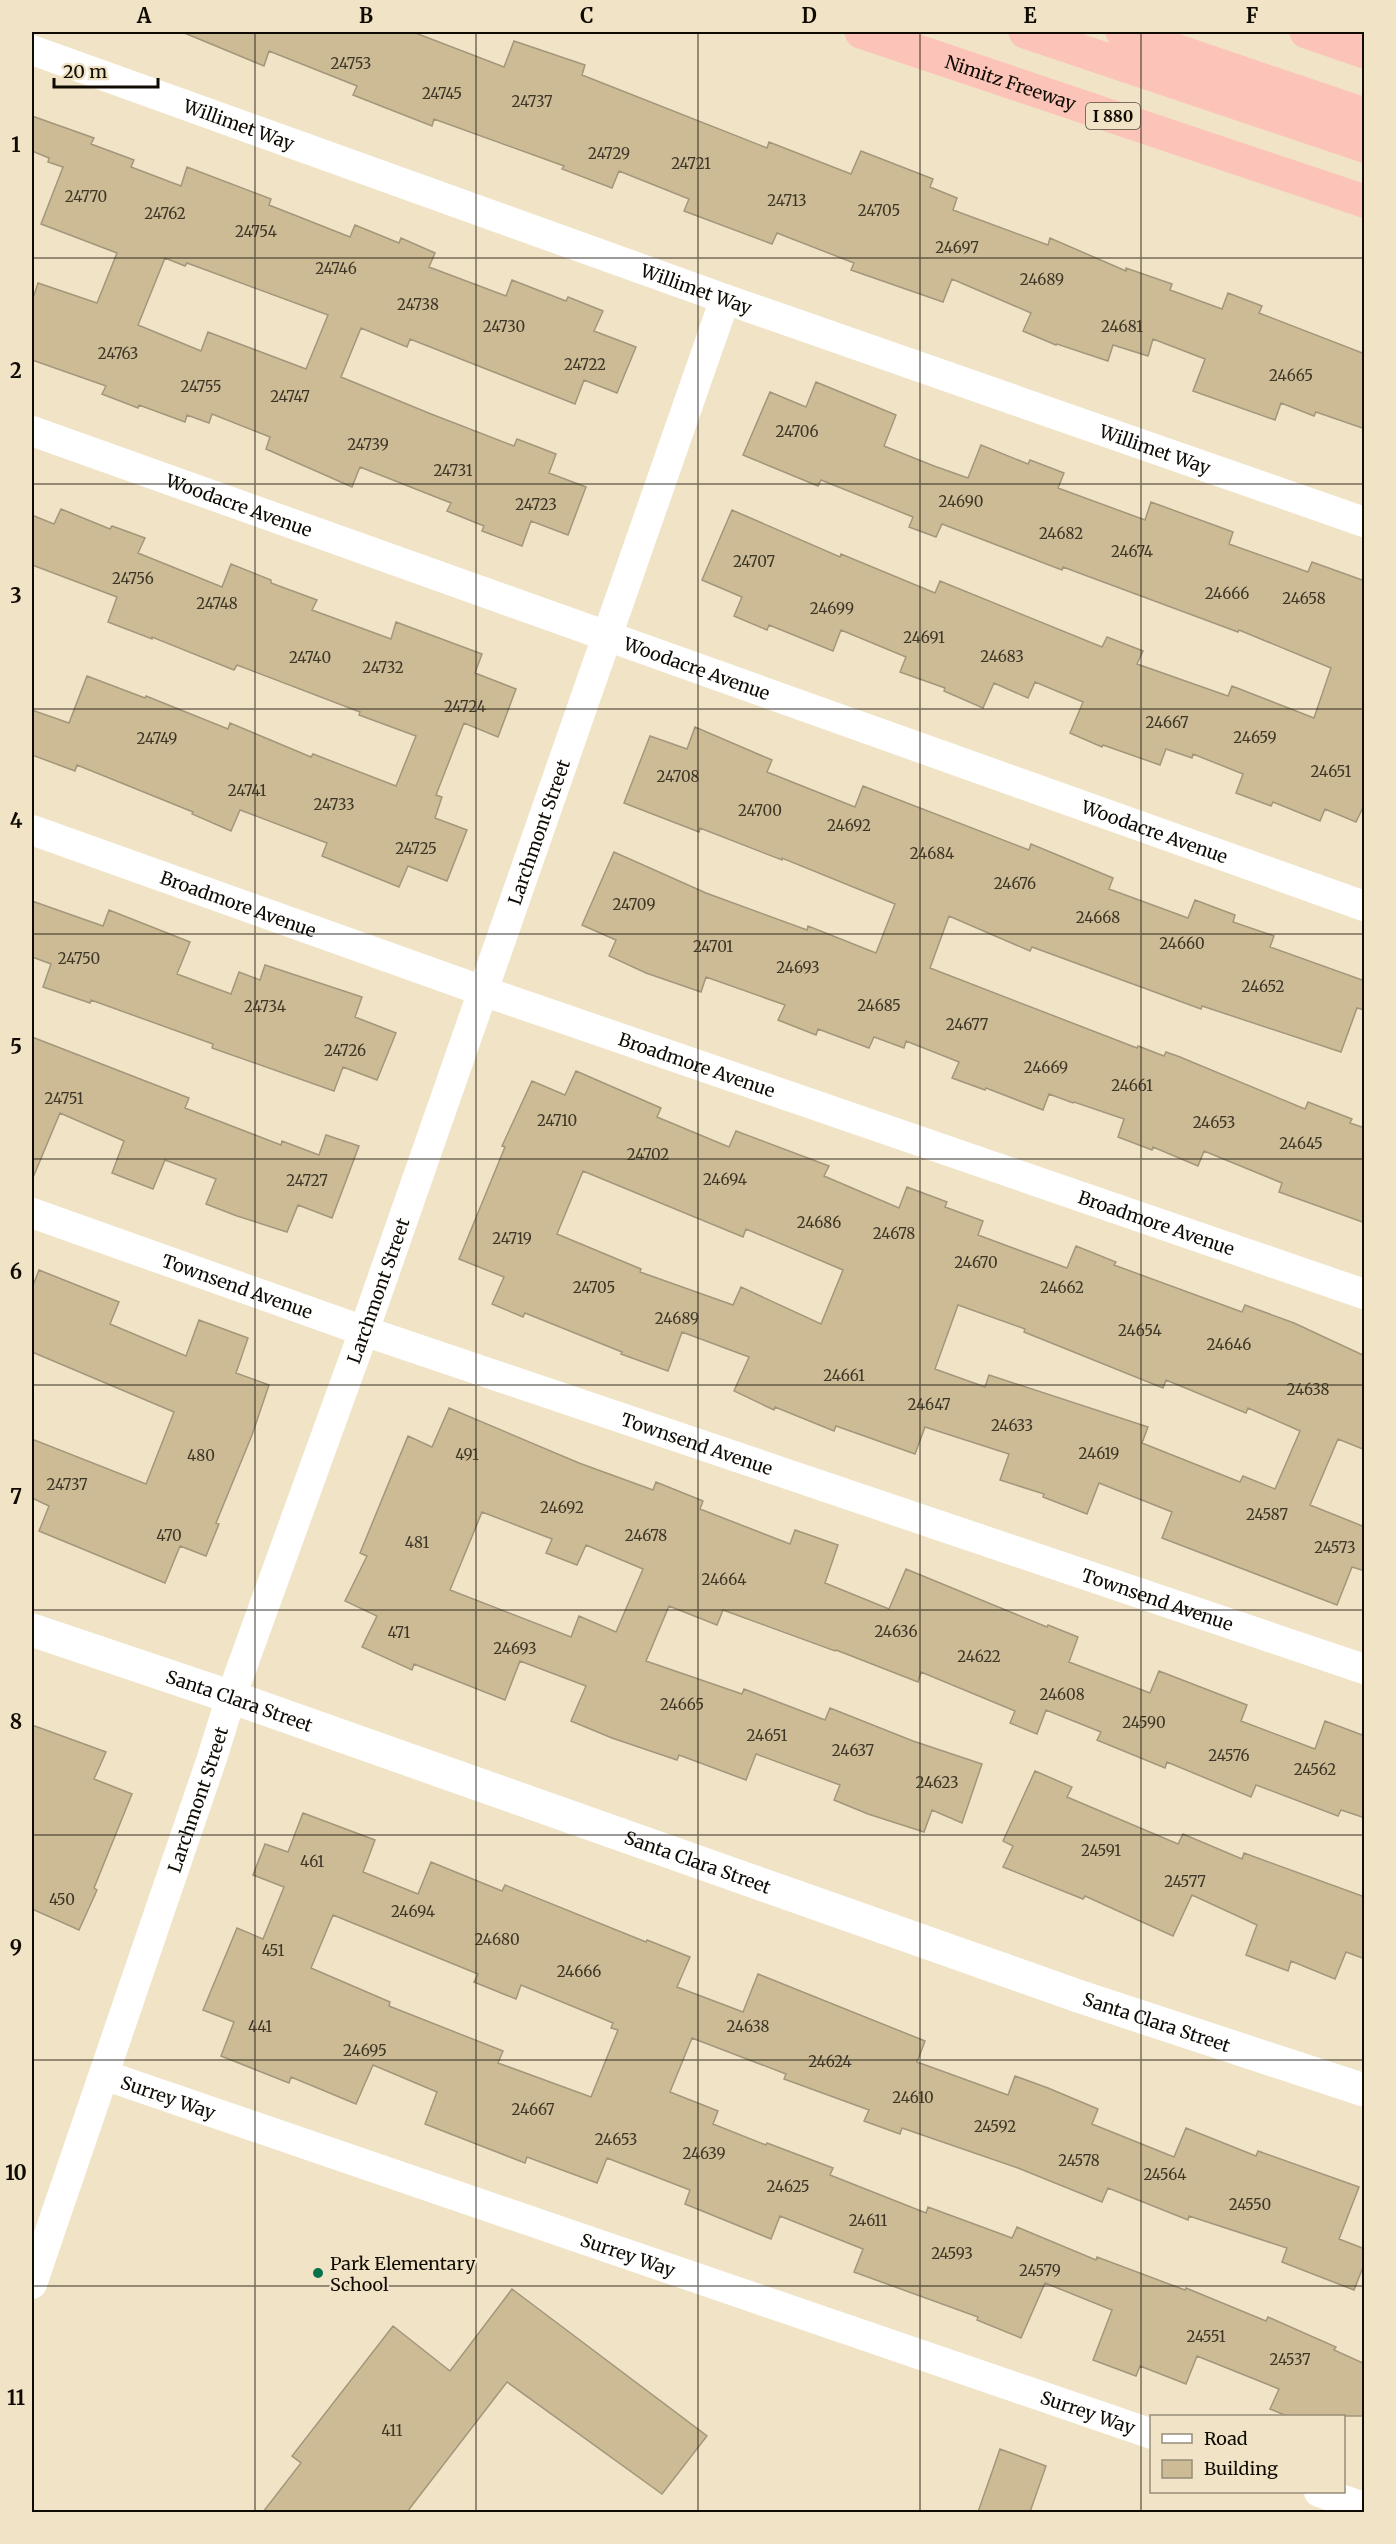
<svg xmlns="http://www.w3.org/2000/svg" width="1396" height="2544" font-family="Merriweather,serif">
<rect width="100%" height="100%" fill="#f0e3c6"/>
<!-- building -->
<path fill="#ccbb95" stroke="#a3977b" stroke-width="1.5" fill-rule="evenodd" d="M 182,32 L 413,32 L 504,67 L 514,41 L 585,65 L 582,75 L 767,148 L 769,142 L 851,174 L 861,151 L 933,179 L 930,187 L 957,198 L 953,210 L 1048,245 L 1050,238 L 1126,271 L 1126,268 L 1172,284 L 1170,290 L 1222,309 L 1228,293 L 1262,306 L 1259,313 L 1365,354 L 1365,429 L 1316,412 L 1314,416 L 1281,403 L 1275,420 L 1193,391 L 1205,359 L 1153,339 L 1148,356 L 1113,345 L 1108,361 L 1057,344 L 1056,345 L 1023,331 L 1031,313 L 952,279 L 943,302 L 851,270 L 854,263 L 777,233 L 772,244 L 684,211 L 689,199 L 619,171 L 612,188 L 562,169 L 564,166 L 434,119 L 432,126 L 353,95 L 357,86 L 269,51 L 264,66 Z
M 32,116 L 94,138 L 91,144 L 134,160 L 131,167 L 181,186 L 187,167 L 271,199 L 269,205 L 350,237 L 355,225 L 399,243 L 401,238 L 435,253 L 429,267 L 506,296 L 512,280 L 566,301 L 568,297 L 603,311 L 594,331 L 636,347 L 617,393 L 584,380 L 575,404 L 410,339 L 407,347 L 361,328 L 341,377 L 431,414 L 514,446 L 517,439 L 556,454 L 549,473 L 586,487 L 568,535 L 531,521 L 522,546 L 482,531 L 484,526 L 447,511 L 451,503 L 360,467 L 352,487 L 266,449 L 270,437 L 212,414 L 209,423 L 187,415 L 185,422 L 139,405 L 138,408 L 102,394 L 106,386 L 32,360 L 32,301 L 38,283 L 97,303 L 117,253 L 41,224 L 63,167 L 48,162 L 49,158 L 32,151 ZM 165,258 L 185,266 L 187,263 L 328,315 L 306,369 L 208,332 L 201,351 L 138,325 Z
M 816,382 L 896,415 L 884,446 L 934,466 L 968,478 L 981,445 L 1028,464 L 1030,460 L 1064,473 L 1058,488 L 1145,520 L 1151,502 L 1233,532 L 1229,544 L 1308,572 L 1312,562 L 1365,581 L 1365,803 L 1356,822 L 1325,809 L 1320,821 L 1273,802 L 1271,806 L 1236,793 L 1243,774 L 1193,754 L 1192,758 L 1166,749 L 1160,765 L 1103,745 L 1102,747 L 1070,733 L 1083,702 L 1035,682 L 1028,698 L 994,683 L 983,708 L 944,691 L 945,688 L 900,672 L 906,657 L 841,630 L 833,651 L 769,625 L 767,630 L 734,616 L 742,597 L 702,580 L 732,510 L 840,557 L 841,554 L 935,593 L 940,581 L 1102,647 L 1107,637 L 1143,651 L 1137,664 L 1228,696 L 1232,686 L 1314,718 L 1331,668 L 1239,630 L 1238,632 L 1063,567 L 1062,570 L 942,524 L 936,537 L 909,527 L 913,517 L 821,480 L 818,486 L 743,455 L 770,392 L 806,407 Z
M 61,509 L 110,529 L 112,526 L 145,538 L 138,553 L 222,587 L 231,564 L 271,580 L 271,583 L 317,600 L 312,610 L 391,639 L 396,622 L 482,654 L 475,673 L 516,689 L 498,737 L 464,723 L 436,795 L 442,797 L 435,818 L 467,830 L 447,881 L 408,866 L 399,887 L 322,856 L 327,843 L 240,810 L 231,831 L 192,814 L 193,812 L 77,765 L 75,771 L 32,755 L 32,710 L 69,723 L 87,676 L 145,698 L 146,696 L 228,729 L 230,723 L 311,757 L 313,754 L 396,786 L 416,736 L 359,715 L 360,712 L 237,665 L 234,670 L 152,637 L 152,639 L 108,622 L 117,597 L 32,565 L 32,515 L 54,524 Z
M 695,727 L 772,760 L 767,772 L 855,807 L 863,786 L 1029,850 L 1031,844 L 1113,878 L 1109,889 L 1188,918 L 1195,900 L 1235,915 L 1233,922 L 1274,936 L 1270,947 L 1365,981 L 1365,1010 L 1357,1008 L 1341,1052 L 1202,1006 L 1201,1009 L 1032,947 L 1030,951 L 949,916 L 930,968 L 1137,1048 L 1138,1046 L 1164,1056 L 1166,1052 L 1180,1057 L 1305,1109 L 1308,1102 L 1352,1119 L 1350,1123 L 1365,1128 L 1365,1223 L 1279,1192 L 1282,1183 L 1204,1151 L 1198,1166 L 1153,1147 L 1152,1150 L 1118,1137 L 1124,1119 L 1074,1102 L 1073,1103 L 1049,1094 L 1043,1110 L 986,1088 L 985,1090 L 952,1078 L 959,1062 L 906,1041 L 904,1048 L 874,1037 L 869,1048 L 818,1029 L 816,1035 L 778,1020 L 785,1005 L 706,977 L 701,992 L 646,973 L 609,956 L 616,940 L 582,925 L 614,852 L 706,893 L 807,930 L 808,926 L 876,953 L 895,904 L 782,858 L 782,860 L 700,828 L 699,832 L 624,803 L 650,736 L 687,749 Z
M 32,901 L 103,926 L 109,910 L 190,942 L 177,974 L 231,994 L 239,972 L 260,980 L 265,965 L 362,997 L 355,1017 L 396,1033 L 377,1080 L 343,1067 L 334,1091 L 212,1048 L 213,1044 L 91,1000 L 90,1003 L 43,987 L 51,964 L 32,957 Z
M 32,1037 L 189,1098 L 185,1108 L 281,1145 L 282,1141 L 319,1155 L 326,1135 L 359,1146 L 332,1218 L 298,1205 L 287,1232 L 237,1216 L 206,1204 L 216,1179 L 165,1160 L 153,1189 L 112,1173 L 124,1141 L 60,1113 L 32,1180 Z
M 576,1071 L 661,1108 L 657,1117 L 729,1147 L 736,1131 L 829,1166 L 824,1176 L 899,1208 L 907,1187 L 947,1202 L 945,1207 L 983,1221 L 978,1235 L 1067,1268 L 1076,1246 L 1116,1262 L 1114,1265 L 1242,1312 L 1245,1305 L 1294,1323 L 1365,1356 L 1365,1450 L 1338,1439 L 1310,1505 L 1365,1527 L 1365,1571 L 1352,1567 L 1337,1605 L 1162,1538 L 1172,1512 L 1099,1483 L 1087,1514 L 1043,1497 L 1044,1494 L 1000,1480 L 1009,1454 L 925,1427 L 915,1454 L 836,1426 L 834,1431 L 775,1407 L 774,1410 L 734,1391 L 749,1357 L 682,1332 L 668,1371 L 621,1354 L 622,1352 L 525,1313 L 523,1317 L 492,1304 L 504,1277 L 459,1259 L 505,1147 L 502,1146 L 532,1081 L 565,1095 ZM 583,1171 L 743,1237 L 746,1229 L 843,1270 L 821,1324 L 741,1287 L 733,1305 L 640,1272 L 641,1269 L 557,1234 ZM 958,1305 L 1025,1329 L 1024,1332 L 1163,1388 L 1166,1380 L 1246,1413 L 1248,1408 L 1300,1431 L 1275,1489 L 1243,1476 L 1240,1482 L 1142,1443 L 1148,1427 L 989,1375 L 985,1387 L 935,1369 Z
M 39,1270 L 119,1302 L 110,1324 L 186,1356 L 199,1320 L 248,1338 L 236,1373 L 269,1385 L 252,1435 L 216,1523 L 219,1524 L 206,1556 L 180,1546 L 165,1583 L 39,1531 L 49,1506 L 32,1498 L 32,1439 L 146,1484 L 174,1412 L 32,1352 L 32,1288 Z
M 449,1408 L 579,1463 L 653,1490 L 656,1482 L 703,1501 L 700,1509 L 790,1544 L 795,1530 L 838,1545 L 825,1583 L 889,1609 L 906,1569 L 1047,1627 L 1048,1625 L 1078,1637 L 1069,1662 L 1150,1693 L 1159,1671 L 1247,1705 L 1241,1721 L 1315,1749 L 1325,1721 L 1365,1736 L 1365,1818 L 1341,1810 L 1338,1816 L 1256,1785 L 1251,1797 L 1167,1762 L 1165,1768 L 1097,1740 L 1101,1732 L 1046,1710 L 1037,1734 L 1010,1723 L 1015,1711 L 921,1672 L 918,1682 L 836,1650 L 835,1651 L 723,1610 L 717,1625 L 669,1606 L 646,1661 L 742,1694 L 744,1689 L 825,1720 L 830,1708 L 913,1741 L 982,1764 L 962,1823 L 932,1810 L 924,1832 L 868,1814 L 834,1800 L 840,1785 L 756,1754 L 746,1780 L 679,1755 L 677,1760 L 612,1738 L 571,1721 L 586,1686 L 520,1661 L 505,1700 L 414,1664 L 412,1670 L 362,1647 L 377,1616 L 345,1601 L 367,1556 L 360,1553 L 408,1436 L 432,1447 ZM 482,1512 L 552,1539 L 546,1553 L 577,1565 L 586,1545 L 643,1569 L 616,1632 L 579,1616 L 571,1637 L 450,1590 Z
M 32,1725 L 106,1752 L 94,1779 L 132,1794 L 94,1888 L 97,1890 L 79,1930 L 32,1909 Z
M 1035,1771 L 1072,1787 L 1067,1797 L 1178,1844 L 1183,1834 L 1242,1859 L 1244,1853 L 1365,1897 L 1365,1959 L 1346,1952 L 1335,1979 L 1291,1961 L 1288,1971 L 1246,1955 L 1257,1925 L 1192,1895 L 1173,1936 L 1085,1896 L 1083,1899 L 1003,1867 L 1013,1846 L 1003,1841 Z
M 303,1813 L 375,1840 L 363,1872 L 418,1894 L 431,1862 L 502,1891 L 505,1885 L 646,1942 L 647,1940 L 690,1957 L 677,1987 L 743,2012 L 758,1974 L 925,2041 L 917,2062 L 1008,2095 L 1015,2076 L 1048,2088 L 1098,2109 L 1092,2124 L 1174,2157 L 1186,2128 L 1256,2156 L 1258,2151 L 1359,2187 L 1339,2239 L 1365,2249 L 1365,2262 L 1354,2290 L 1282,2262 L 1287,2248 L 1189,2216 L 1188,2220 L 1108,2188 L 1102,2202 L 1018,2168 L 902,2128 L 900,2134 L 864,2121 L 869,2110 L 784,2079 L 786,2074 L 692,2038 L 670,2092 L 718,2111 L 713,2124 L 766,2145 L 767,2143 L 833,2168 L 830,2175 L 926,2213 L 928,2207 L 1012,2238 L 1017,2227 L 1096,2260 L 1097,2257 L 1185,2290 L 1186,2288 L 1266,2321 L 1268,2317 L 1336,2347 L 1334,2350 L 1365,2364 L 1365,2416 L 1287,2416 L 1270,2409 L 1279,2389 L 1197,2356 L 1186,2384 L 1140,2366 L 1136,2376 L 1093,2360 L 1112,2310 L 1045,2283 L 1021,2338 L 977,2320 L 978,2317 L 854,2272 L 863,2249 L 780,2216 L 771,2239 L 685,2204 L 690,2190 L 607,2158 L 597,2183 L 527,2157 L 525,2163 L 425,2124 L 437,2092 L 373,2065 L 356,2104 L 291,2077 L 289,2083 L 221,2056 L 234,2022 L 203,2010 L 237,1928 L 263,1939 L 284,1887 L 253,1875 L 265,1844 L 288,1852 ZM 333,1915 L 478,1974 L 474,1982 L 516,1999 L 521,1985 L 613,2023 L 611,2028 L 618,2030 L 591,2097 L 498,2063 L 503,2051 L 389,2006 L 390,2002 L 311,1968 Z
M 512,2289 L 707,2436 L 662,2494 L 507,2382 L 407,2512 L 263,2512 L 301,2463 L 292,2456 L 393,2326 L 450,2371 Z
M 1000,2449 L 1046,2466 L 1030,2512 L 978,2512 Z"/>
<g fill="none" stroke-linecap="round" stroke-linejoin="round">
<!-- street -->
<g stroke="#fff" stroke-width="30">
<path id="s1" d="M 32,50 L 725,299 L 1364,522"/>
<path id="s2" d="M 32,431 L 1364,906"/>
<path id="s3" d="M 32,830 L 483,991 L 1364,1294"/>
<path id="s4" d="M 32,1213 L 364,1331 L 1364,1669"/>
<path id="s5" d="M 104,2075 L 1152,2434"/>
<path id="s6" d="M 32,2284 L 212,1758 L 231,1697 L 364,1331 L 725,299"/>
<path d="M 1319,2492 L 1364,2507"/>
</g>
<!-- secondary -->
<path stroke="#fff" stroke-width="33" id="s7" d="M 32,1630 L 231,1697 L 1078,1996 L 1364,2090"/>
<!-- highway -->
<g stroke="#fcc4b8" stroke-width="33">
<path id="s8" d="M 861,32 L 1364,201"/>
<path d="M 1025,32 L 1364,146"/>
<path d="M 1122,32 L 1364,114"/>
<path d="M 1306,32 L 1364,52"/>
</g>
</g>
<!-- grid -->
<path fill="none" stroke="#0f0b03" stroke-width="1.5" stroke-opacity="0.55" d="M 255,32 L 255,2512M 476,32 L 476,2512M 698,32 L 698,2512M 920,32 L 920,2512M 1141,32 L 1141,2512M 32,258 L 1364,258M 32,484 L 1364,484M 32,709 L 1364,709M 32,934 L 1364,934M 32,1159 L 1364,1159M 32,1385 L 1364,1385M 32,1610 L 1364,1610M 32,1835 L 1364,1835M 32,2060 L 1364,2060M 32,2286 L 1364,2286"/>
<!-- markers -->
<circle fill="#077149" stroke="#f0e3c6" stroke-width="2" cx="318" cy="2273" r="6"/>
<g text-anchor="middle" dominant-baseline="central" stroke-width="4.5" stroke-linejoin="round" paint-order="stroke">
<!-- number labels -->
<g font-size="15" fill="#3e3728">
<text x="351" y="63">24753</text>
<text x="442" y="93">24745</text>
<text x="532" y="101">24737</text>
<text x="609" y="153">24729</text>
<text x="691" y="163">24721</text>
<text x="86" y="196">24770</text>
<text x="787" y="200">24713</text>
<text x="879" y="210">24705</text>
<text x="165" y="213">24762</text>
<text x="256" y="231">24754</text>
<text x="957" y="247">24697</text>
<text x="336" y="268">24746</text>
<text x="1042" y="279">24689</text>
<text x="418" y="304">24738</text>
<text x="504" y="326">24730</text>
<text x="1122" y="326">24681</text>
<text x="118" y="353">24763</text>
<text x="585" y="364">24722</text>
<text x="1291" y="375">24665</text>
<text x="201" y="386">24755</text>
<text x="290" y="396">24747</text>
<text x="797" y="431">24706</text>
<text x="368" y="444">24739</text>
<text x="453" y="470">24731</text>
<text x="961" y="501">24690</text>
<text x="536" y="504">24723</text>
<text x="1061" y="533">24682</text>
<text x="1132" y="551">24674</text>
<text x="754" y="561">24707</text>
<text x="133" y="578">24756</text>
<text x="1227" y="593">24666</text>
<text x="1304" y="598">24658</text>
<text x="217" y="603">24748</text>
<text x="832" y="608">24699</text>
<text x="924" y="637">24691</text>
<text x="1002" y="656">24683</text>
<text x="310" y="657">24740</text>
<text x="383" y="667">24732</text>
<text x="465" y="706">24724</text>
<text x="1167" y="722">24667</text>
<text x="1255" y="737">24659</text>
<text x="157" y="738">24749</text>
<text x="1331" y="771">24651</text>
<text x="678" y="776">24708</text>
<text x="247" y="790">24741</text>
<text x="334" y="804">24733</text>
<text x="760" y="810">24700</text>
<text x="849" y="825">24692</text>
<text x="416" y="848">24725</text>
<text x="932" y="853">24684</text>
<text x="1015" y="883">24676</text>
<text x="634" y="904">24709</text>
<text x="1098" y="917">24668</text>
<text x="1182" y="943">24660</text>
<text x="713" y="946">24701</text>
<text x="79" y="958">24750</text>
<text x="798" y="967">24693</text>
<text x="1263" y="986">24652</text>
<text x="879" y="1005">24685</text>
<text x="265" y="1006">24734</text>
<text x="967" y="1024">24677</text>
<text x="345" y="1050">24726</text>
<text x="1046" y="1067">24669</text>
<text x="1132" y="1085">24661</text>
<text x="64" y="1098">24751</text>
<text x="557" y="1120">24710</text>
<text x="1214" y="1122">24653</text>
<text x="1301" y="1143">24645</text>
<text x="648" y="1154">24702</text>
<text x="725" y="1179">24694</text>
<text x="307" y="1180">24727</text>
<text x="819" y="1222">24686</text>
<text x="894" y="1233">24678</text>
<text x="512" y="1238">24719</text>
<text x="976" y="1262">24670</text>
<text x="594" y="1287">24705</text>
<text x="1062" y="1287">24662</text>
<text x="677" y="1318">24689</text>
<text x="1140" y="1330">24654</text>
<text x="1229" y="1344">24646</text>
<text x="844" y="1375">24661</text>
<text x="1308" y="1389">24638</text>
<text x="929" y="1404">24647</text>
<text x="1012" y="1425">24633</text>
<text x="1099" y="1453">24619</text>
<text x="467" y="1454">491</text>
<text x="201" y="1455">480</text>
<text x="67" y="1484">24737</text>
<text x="562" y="1507">24692</text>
<text x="1267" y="1514">24587</text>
<text x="169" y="1535">470</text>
<text x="646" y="1535">24678</text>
<text x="417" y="1542">481</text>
<text x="1335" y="1547">24573</text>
<text x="724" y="1579">24664</text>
<text x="896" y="1631">24636</text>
<text x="399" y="1632">471</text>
<text x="515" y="1648">24693</text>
<text x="979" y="1656">24622</text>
<text x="1062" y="1694">24608</text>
<text x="682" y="1704">24665</text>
<text x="1144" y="1722">24590</text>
<text x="767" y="1735">24651</text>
<text x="853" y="1750">24637</text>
<text x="1229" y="1755">24576</text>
<text x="1315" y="1769">24562</text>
<text x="937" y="1782">24623</text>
<text x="1101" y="1850">24591</text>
<text x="312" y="1861">461</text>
<text x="1185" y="1881">24577</text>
<text x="62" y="1899">450</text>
<text x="413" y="1911">24694</text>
<text x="497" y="1939">24680</text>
<text x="273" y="1950">451</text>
<text x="579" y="1971">24666</text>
<text x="260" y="2026">441</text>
<text x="748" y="2026">24638</text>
<text x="365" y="2050">24695</text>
<text x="830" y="2061">24624</text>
<text x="913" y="2097">24610</text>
<text x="533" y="2109">24667</text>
<text x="995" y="2126">24592</text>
<text x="616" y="2139">24653</text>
<text x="704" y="2153">24639</text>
<text x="1079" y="2160">24578</text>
<text x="1165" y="2174">24564</text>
<text x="788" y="2186">24625</text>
<text x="1250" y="2204">24550</text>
<text x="868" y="2220">24611</text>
<text x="952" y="2253">24593</text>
<text x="1040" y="2270">24579</text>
<text x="1206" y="2336">24551</text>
<text x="1290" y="2359">24537</text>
<text x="392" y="2430">411</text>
</g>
<!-- shield labels -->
<rect fill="#f0e3c6" stroke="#524c3e" stroke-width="1.5" x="1086" y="103" width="54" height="26" rx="4.5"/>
<g font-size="16" font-weight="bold" fill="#0f0b03">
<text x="1113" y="116">I 880</text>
</g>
<!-- street labels -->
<g font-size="18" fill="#0f0b03" stroke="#f0e3c6">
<text stroke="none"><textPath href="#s8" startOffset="158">Nimitz Freeway</textPath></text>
<text stroke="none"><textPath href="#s1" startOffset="220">Willimet Way</textPath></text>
<text stroke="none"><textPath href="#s1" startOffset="706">Willimet Way</textPath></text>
<text stroke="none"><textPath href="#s1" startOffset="1192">Willimet Way</textPath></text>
<text stroke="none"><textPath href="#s2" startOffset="220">Woodacre Avenue</textPath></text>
<text stroke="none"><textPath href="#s2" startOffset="706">Woodacre Avenue</textPath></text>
<text stroke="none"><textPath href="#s2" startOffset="1192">Woodacre Avenue</textPath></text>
<text stroke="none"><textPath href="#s6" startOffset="1538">Larchmont Street</textPath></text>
<text stroke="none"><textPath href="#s3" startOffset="219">Broadmore Avenue</textPath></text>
<text stroke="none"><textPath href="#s3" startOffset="705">Broadmore Avenue</textPath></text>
<text stroke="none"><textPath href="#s3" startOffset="1191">Broadmore Avenue</textPath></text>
<text stroke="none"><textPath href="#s4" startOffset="218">Townsend Avenue</textPath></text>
<text stroke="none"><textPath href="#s6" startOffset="1052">Larchmont Street</textPath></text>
<text stroke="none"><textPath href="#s4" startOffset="704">Townsend Avenue</textPath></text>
<text stroke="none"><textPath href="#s4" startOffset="1190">Townsend Avenue</textPath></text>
<text stroke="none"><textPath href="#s7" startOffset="219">Santa Clara Street</textPath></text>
<text stroke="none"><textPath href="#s6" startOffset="512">Larchmont Street</textPath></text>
<text stroke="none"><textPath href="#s7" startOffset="705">Santa Clara Street</textPath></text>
<text stroke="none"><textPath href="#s7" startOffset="1191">Santa Clara Street</textPath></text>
<text stroke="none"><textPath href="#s5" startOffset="68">Surrey Way</textPath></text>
<text stroke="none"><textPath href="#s5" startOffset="554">Surrey Way</textPath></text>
<text stroke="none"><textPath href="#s5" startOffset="1040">Surrey Way</textPath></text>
</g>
<!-- poi labels -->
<g font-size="18" fill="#0f0b03" stroke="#f0e3c6" text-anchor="start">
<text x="330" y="2263">Park Elementary<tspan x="330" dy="21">School</tspan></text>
</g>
</g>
<!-- border -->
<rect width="1396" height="2544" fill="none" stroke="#f0e3c6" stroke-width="66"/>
<!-- legend -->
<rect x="1150" y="2415" width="195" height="78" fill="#f0e3c6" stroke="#968d78" stroke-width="1.5"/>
<rect x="1162" y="2434" width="30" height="9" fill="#ffffff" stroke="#968d78" stroke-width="1.5"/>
<text x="1204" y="2445" font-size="18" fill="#0f0b03">Road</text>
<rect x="1162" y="2460" width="30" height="18" fill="#ccbb95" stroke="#968d78" stroke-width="1.5"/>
<text x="1204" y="2475" font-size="18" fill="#0f0b03">Building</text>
<!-- scale -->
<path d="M54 78v9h104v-9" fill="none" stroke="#0f0b03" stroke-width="3"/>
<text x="63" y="78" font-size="18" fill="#0f0b03" stroke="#f0e3c6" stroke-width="4.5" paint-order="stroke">20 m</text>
<rect x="33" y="33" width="1330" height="2478" fill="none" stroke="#0f0b03" stroke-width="2"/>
<g font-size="20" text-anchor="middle" font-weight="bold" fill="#0f0b03">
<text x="144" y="23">A</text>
<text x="366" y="23">B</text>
<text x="587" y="23">C</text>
<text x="809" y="23">D</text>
<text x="1030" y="23">E</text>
<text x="1252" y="23">F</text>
<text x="16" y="152">1</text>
<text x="16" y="378">2</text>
<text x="16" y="603">3</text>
<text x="16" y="828">4</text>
<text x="16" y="1054">5</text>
<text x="16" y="1279">6</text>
<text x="16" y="1504">7</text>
<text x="16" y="1729">8</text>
<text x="16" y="1955">9</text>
<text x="16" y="2180">10</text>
<text x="16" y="2405">11</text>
</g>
</svg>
